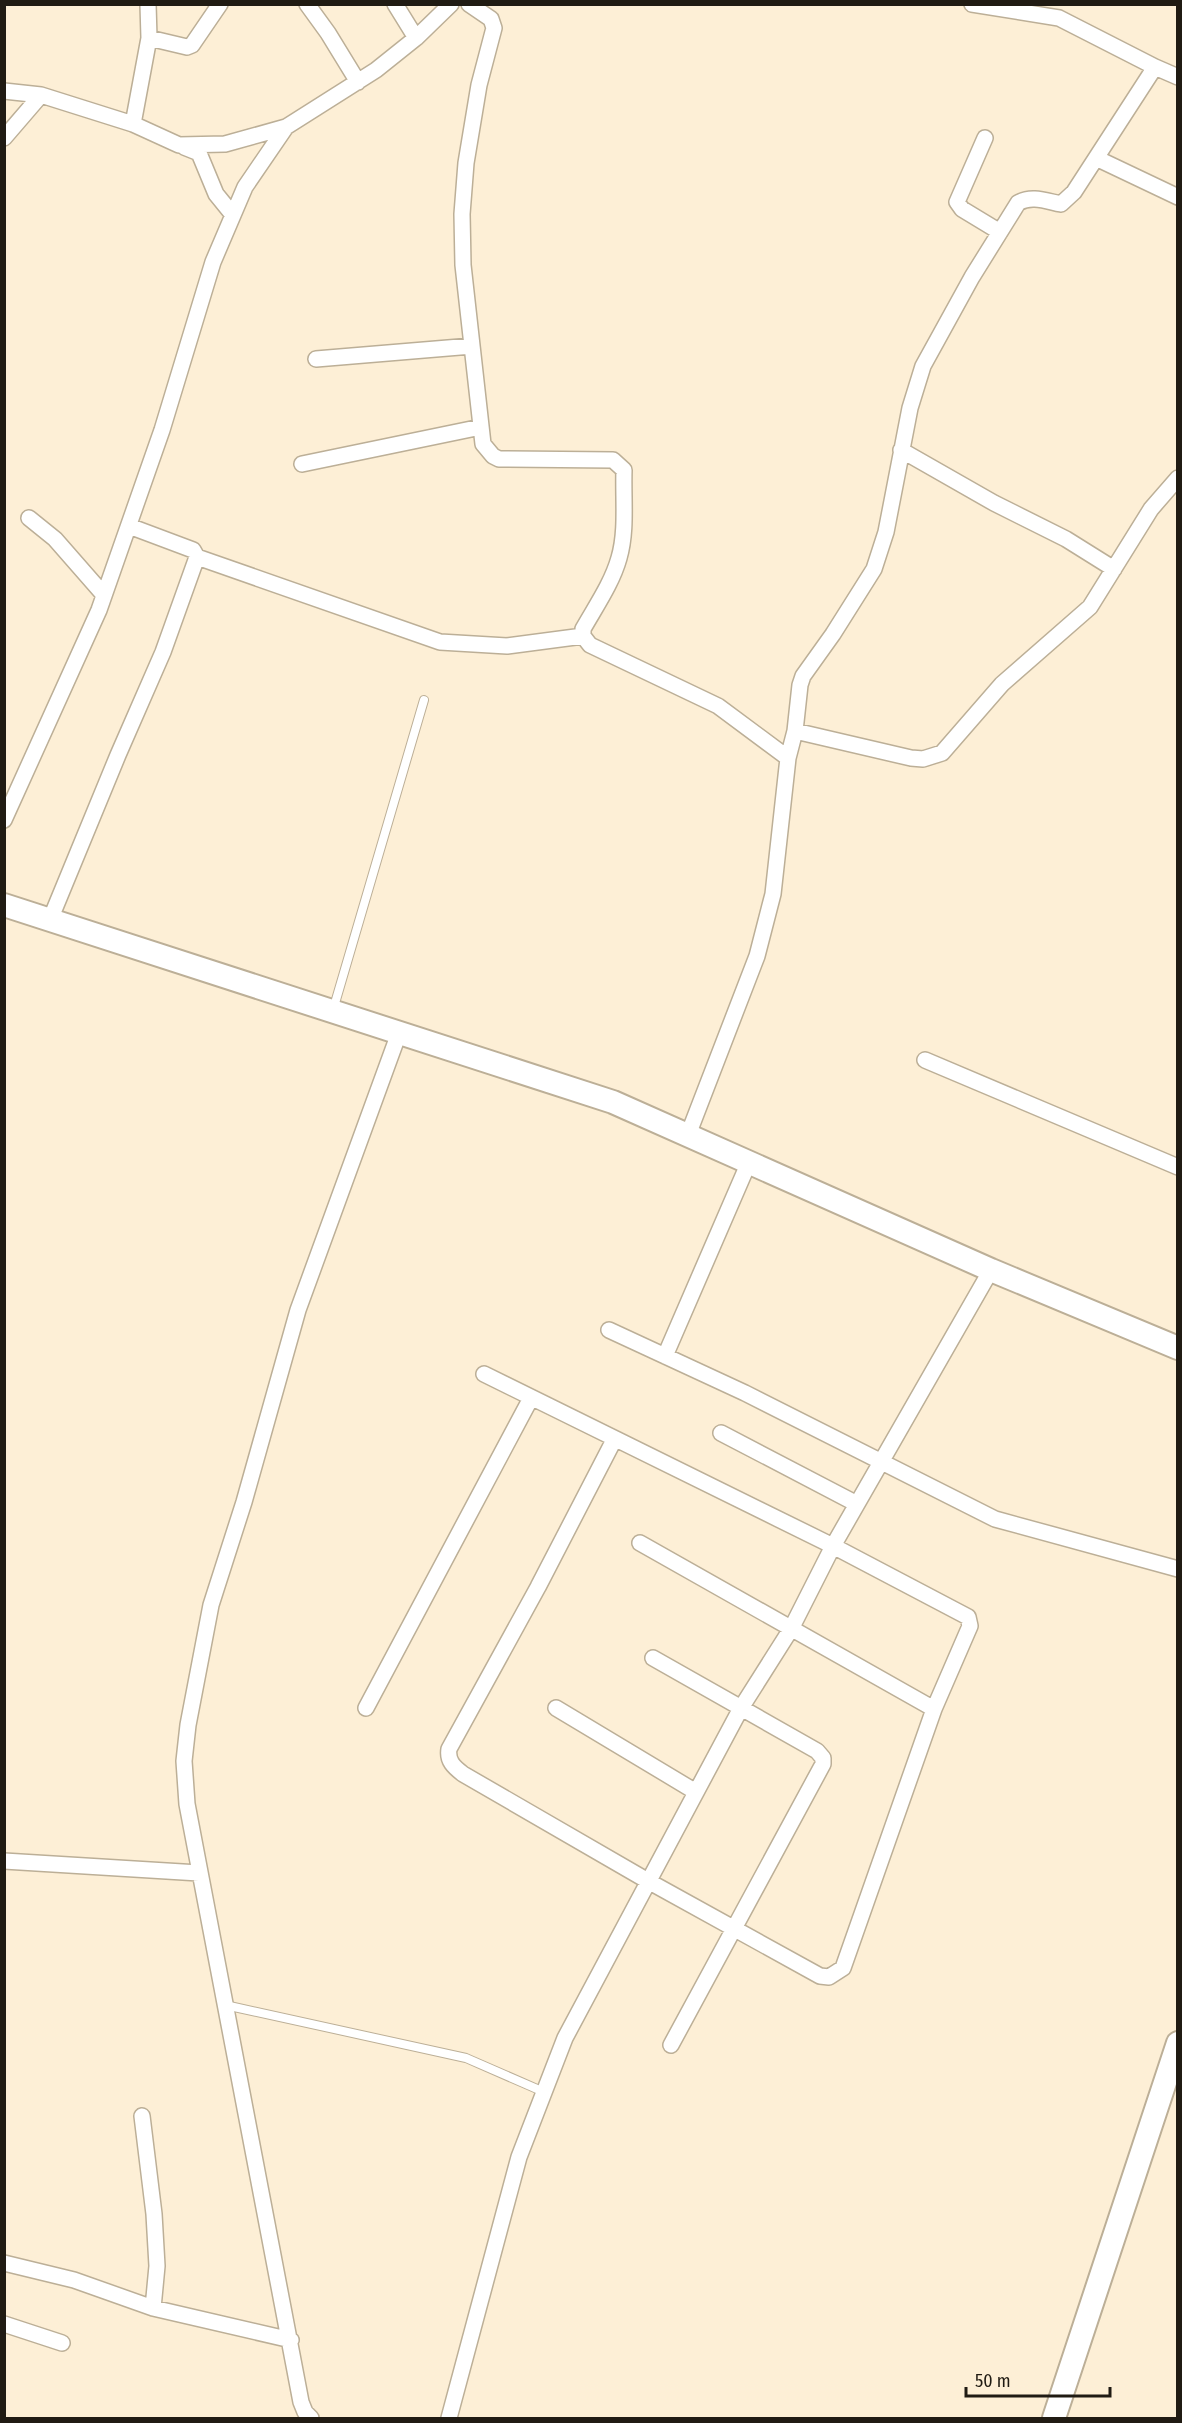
<svg xmlns="http://www.w3.org/2000/svg" width="1182" height="2423" font-family="'Fira Sans Condensed',sans-serif">
<rect width="100%" height="100%" fill="#fdefd6"/>
<g fill="none" stroke-linecap="round" stroke-linejoin="round">
<!-- lane casing -->
<g stroke="#bcaf97" stroke-width="10">
<path id="lane" d="M 333,1010 L 424,700
M 225,2005 L 466,2058 L 544,2092"/>
</g>
<!-- street casing -->
<g stroke="#bcaf97" stroke-width="18">
<path id="street" d="M 307,4 L 328,33 L 358,82
M 395,4 L 416,38
M 469,4 L 491,19 L 494,28 L 479,85 L 466,163 L 462,214 L 463,265 L 483,444 L 493,456 L 499,459 L 613,460 L 624,470 C 623,499 627,531 619,558 C 612,583 596,606 583,629 L 583,636 L 590,645 L 718,706 L 788,758 L 773,894 L 757,956 L 688,1135
M 972,4 L 1059,18 L 1155,67
M 149,38 L 187,47 L 192,45 L 220,4
M 4,91 L 41,95 L 133,124 L 179,145 L 225,144 L 286,127
M 133,124 L 149,38 L 148,4
M 4,138 L 41,95
M 985,138 L 957,202 L 962,209 L 1000,232
M 184,147 L 199,153 L 216,194 L 233,215
M 1096,158 L 1178,197
M 316,359 L 472,346
M 901,450 L 994,503 L 1066,539 L 1114,569
M 302,464 L 481,427
M 29,518 L 55,539 L 104,595
M 197,557 L 440,642 L 507,646 L 583,636
M 795,731 L 911,758 L 923,759 L 942,753 L 1002,684 L 1090,607 L 1151,509 L 1178,478
M 788,758 L 795,731 L 800,685 L 803,676 L 833,634 L 874,569 L 886,532 L 910,408 L 923,366 L 972,277 L 1018,203 C 1031,195 1046,201 1061,204 L 1074,192 L 1155,67 L 1178,77
M 4,820 L 99,610 L 162,430 L 213,262 L 245,187 L 286,127 L 376,70 L 416,38 L 451,4
M 50,920 L 118,755 L 163,652 L 197,557 L 193,550 L 129,526
M 925,1060 L 1178,1167
M 609,1330 L 745,1393 L 995,1519 L 1178,1569
M 665,1356 L 749,1162
M 484,1374 L 833,1546 L 968,1617 L 970,1626 L 934,1709 L 843,1968 L 829,1977 L 820,1976 L 648,1881 L 463,1774 C 454,1767 447,1761 449,1749 L 538,1587 L 614,1440
M 721,1433 L 857,1504
M 640,1543 L 934,1709
M 653,1658 L 817,1751 L 823,1758 L 823,1764 L 671,2045
M 366,1708 L 531,1398
M 556,1708 L 696,1792
M 4,1861 L 199,1873
M 142,2116 L 154,2214 L 157,2266 L 153,2308
M 4,2263 L 74,2280 L 153,2308 L 291,2340
M 4,2324 L 62,2343
M 311,2418 L 305,2412 L 301,2402 L 187,1804 L 184,1761 L 188,1725 L 211,1605 L 244,1502 L 298,1310 L 399,1033
M 449,2418 L 519,2157 L 565,2038 L 741,1708 L 791,1629 L 833,1546 L 991,1270"/>
</g>
<!-- secondary casing -->
<g stroke="#bcaf97" stroke-width="26">
<path id="secondary" d="M 4,905 L 613,1102 L 991,1270 L 1178,1348
M 1054,2418 L 1178,2043"/>
</g>
<!-- lane -->
<use href="#lane" stroke="#fff" stroke-width="8"/>
<!-- street -->
<use href="#street" stroke="#fff" stroke-width="15"/>
<!-- secondary -->
<use href="#secondary" stroke="#fff" stroke-width="22"/>
</g>
<!-- border -->
<rect width="1182" height="2423" fill="none" stroke="#201b13" stroke-width="12"/>
<!-- scale -->
<path d="M966 2387v9h144v-9" fill="none" stroke="#201b13" stroke-width="3"/>
<text x="975" y="2387" font-size="18" fill="#201b13" stroke="#fdefd6" stroke-width="4.5" paint-order="stroke">50 m</text>
</svg>
